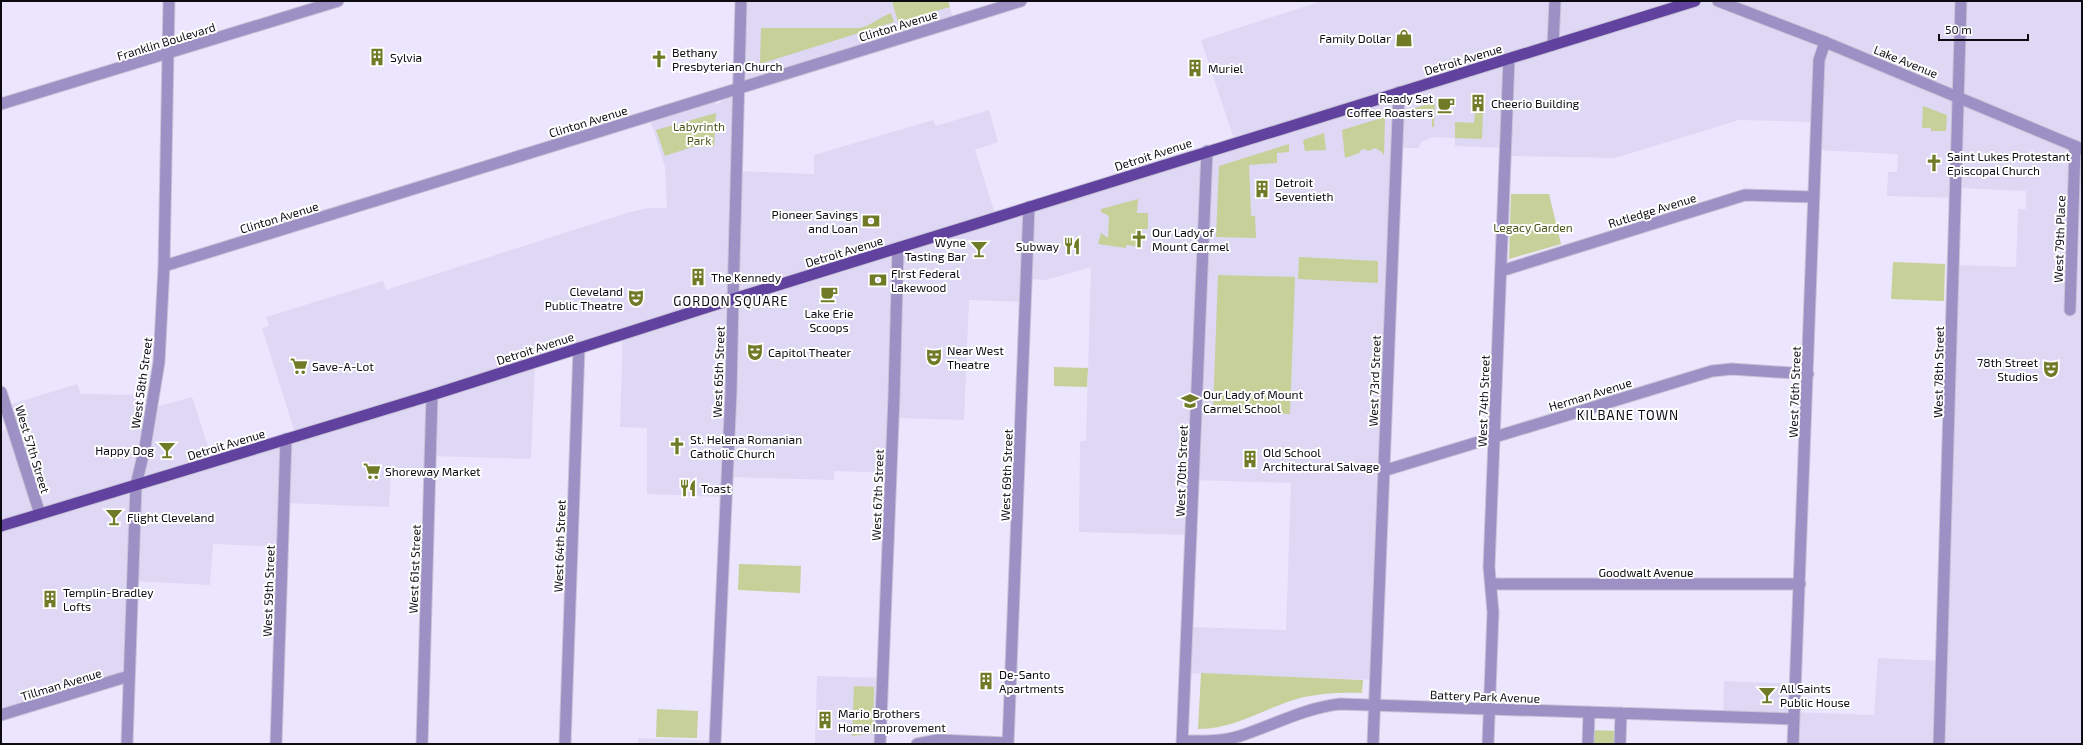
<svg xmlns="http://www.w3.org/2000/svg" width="2083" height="745" font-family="'Exo 2',sans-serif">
<rect width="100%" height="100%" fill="#ebe6fd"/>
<!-- built -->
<path fill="#dfd8f5" d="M 741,1 L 948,1 L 954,22 L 739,88 L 736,171 L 814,174 L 814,155 L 933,120 L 936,126 L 989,110 L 998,142 L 975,150 L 996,217 L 1235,142 L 1201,40 L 1322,1 L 2082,1 L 2082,149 L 1957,96 L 1955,198 L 1887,196 L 1888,172 L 1897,172 L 1898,154 L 1816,150 L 1817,122 L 1739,120 L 1615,158 L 1506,156 L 1506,148 L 1455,146 L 1455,138 L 1432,137 L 1422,142 L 1418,148 L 1397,148 L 1375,680 L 1185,673 L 1187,627 L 1286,630 L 1291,483 L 1193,480 L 1191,535 L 1079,532 L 1080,441 L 1086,441 L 1091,267 L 1046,280 L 1027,279 L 1026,302 L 969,300 L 964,420 L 894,418 L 891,473 L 834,471 L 834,480 L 727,477 L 726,497 L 647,494 L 647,428 L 620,427 L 623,334 L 535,362 L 531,459 L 431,456 L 430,469 L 391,468 L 389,507 L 284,503 L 283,547 L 213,544 L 210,585 L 133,581 L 129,676 L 1,715 L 1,431 L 12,427 L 6,406 L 77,384 L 81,394 L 154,395 L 152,408 L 192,397 L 213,462 L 296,436 L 262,328 L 269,326 L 266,317 L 383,281 L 386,290 L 630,212 L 648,208 L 667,208 L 665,167 L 649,116 L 711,97 L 717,105 L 738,88 Z
M 1960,100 L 2082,150 L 2082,744 L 1943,744 L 1955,265 L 2016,267 L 2018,209 L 2026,209 L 2026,191 L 1957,188 Z
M 1878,658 L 1942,661 L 1939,744 L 1793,744 L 1793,719 L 1723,717 L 1724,681 L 1795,684 L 1794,712 L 1874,715 Z
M 817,676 L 882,678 L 880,744 L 815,744 Z
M 638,738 L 715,741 L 715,744 L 638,744 Z"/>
<!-- green -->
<path fill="#c6d098" d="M 892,1 L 948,1 L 950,7 L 898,22 Z
M 891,13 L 894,22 L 760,64 L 761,28 L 860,28 C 872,25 880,17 891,13 Z
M 1435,102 L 1434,127 L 1432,127 L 1432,111 L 1424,109 L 1414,110 L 1414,108 Z
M 1923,106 L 1947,115 L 1946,131 L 1931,131 L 1931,128 L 1922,128 Z
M 716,113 L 714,147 L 692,147 L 665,156 L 656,130 Z
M 1475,113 L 1483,113 L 1482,139 L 1455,138 L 1455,122 L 1474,123 Z
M 1385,117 L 1384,156 L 1382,152 L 1375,148 L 1368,151 L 1365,149 L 1361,150 L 1359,153 L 1345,158 L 1342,130 Z
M 1324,133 L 1326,150 L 1305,151 L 1303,140 Z
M 1289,144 L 1289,152 L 1277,153 L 1277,163 L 1249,165 L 1251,216 L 1255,216 L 1256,238 L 1216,237 L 1219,166 Z
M 1511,194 L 1549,194 L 1561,244 L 1509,259 Z
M 1138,199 L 1137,213 L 1148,213 L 1148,229 L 1143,229 L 1142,247 L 1126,245 L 1126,248 L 1098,244 L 1101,233 L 1108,238 L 1109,216 L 1101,212 L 1101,209 Z
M 1299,257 L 1378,261 L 1378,283 L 1298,279 Z
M 1893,262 L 1945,264 L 1944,301 L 1891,299 Z
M 1218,275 L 1295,277 L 1290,414 L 1213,411 Z
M 1054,367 L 1088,368 L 1087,387 L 1054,386 Z
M 739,564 L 801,566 L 800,593 L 738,590 Z
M 1201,673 L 1363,680 L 1362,693 C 1343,692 1323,693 1304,697 C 1267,706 1237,729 1198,729 Z
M 854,686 L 874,687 L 873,733 L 852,736 Z
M 657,709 L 698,711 L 697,738 L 656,737 Z
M 1588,730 L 1620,731 L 1620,744 L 1588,744 Z"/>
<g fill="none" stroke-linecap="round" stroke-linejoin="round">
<!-- minor casing -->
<g stroke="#c7c3d7" stroke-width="13">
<path id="minor" d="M 1553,45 L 1555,1
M 164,266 L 1021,1
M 1501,271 L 1745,195 L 1814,197
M 2070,310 L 2075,146
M 1,392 L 40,514
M 1383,471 L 1712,371 L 1732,369 L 1808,374
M 1492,584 L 1800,584
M 1,715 L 129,676
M 1182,741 C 1202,741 1221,742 1240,736 C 1274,725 1304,708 1340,704 L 1793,719
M 127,744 L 136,485 L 145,447 L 159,362 L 164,266 L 169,1
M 276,744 L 286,439
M 422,744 L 432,395
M 565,744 L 579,348
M 715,744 L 731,392 L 733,299
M 880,744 L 894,396 L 898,248
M 917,744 L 938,740 L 1008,743
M 1008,744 L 1029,207
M 1182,744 L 1207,151
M 1488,744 L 1493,612 L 1489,567 L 1509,59
M 1588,744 L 1589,712
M 1620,744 L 1621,713
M 1793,744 L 1819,60 L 1825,42
M 1939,744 L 1961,1"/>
</g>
<!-- tertiary casing -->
<g stroke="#c7c3d7" stroke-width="13">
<path id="tertiary" d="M 1718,1 L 1825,42 L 2082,149
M 1,104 L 338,1
M 733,299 L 741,1
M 1373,744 L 1399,92"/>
</g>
<!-- primary casing -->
<g stroke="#c7c3d7" stroke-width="13">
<path id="primary" d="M 1,526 L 432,395 L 733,299 L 1695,1"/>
</g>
<!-- minor -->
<use href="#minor" stroke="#9d90c4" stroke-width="11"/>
<!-- tertiary -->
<use href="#tertiary" stroke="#9d90c4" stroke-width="11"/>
<!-- primary -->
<use href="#primary" stroke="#61429e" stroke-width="11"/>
</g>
<!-- icons -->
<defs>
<g id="shop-bare" transform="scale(1.38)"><path d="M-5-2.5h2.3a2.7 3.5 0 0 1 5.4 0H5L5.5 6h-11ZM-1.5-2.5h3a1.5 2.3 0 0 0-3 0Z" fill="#707b28" stroke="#fff" stroke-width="2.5" paint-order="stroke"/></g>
<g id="building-bare" transform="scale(1.38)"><path d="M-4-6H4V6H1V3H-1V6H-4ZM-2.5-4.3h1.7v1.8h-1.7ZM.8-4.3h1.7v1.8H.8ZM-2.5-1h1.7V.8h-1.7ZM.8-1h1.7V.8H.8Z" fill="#707b28" stroke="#fff" stroke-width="2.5" paint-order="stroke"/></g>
<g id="church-bare" transform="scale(1.38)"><path d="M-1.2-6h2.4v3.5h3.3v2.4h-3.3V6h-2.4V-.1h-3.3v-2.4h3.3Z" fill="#707b28" stroke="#fff" stroke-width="2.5" paint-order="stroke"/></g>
<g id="cafe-bare" transform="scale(1.38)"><path d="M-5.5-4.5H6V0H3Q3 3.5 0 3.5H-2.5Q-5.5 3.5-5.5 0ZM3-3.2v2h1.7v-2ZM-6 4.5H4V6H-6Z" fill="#707b28" stroke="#fff" stroke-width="2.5" paint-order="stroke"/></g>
<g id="bank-bare" transform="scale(1.38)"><path d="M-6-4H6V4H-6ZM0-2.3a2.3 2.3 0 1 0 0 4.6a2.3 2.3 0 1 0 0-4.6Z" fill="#707b28" stroke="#fff" stroke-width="2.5" paint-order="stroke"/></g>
<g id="restaurant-bare" transform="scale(1.38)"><path d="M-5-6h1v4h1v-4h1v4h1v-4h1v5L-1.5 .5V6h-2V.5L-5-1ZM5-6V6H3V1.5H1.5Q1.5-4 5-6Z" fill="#707b28" stroke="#fff" stroke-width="2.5" paint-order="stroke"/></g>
<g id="bar-bare" transform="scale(1.38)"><path d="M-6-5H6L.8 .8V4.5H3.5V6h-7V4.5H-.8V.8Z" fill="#707b28" stroke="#fff" stroke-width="2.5" paint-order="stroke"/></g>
<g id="theatre-bare" transform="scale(1.38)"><path d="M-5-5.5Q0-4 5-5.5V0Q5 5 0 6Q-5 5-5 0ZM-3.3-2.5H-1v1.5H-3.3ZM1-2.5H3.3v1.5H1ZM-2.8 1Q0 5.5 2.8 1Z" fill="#707b28" stroke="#fff" stroke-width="2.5" paint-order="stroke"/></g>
<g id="supermarket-bare" transform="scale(1.38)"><path d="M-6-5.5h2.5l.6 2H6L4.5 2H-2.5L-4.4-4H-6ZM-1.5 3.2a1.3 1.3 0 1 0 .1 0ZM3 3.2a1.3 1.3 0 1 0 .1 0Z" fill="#707b28" stroke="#fff" stroke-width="2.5" paint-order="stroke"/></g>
<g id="school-bare" transform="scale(1.38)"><path d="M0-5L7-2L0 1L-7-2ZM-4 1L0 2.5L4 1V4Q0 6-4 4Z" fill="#707b28" stroke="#fff" stroke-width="2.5" paint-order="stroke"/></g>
</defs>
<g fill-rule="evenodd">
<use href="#shop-bare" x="1404" y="38"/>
<use href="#building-bare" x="377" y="57"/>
<use href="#church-bare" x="659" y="59"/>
<use href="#building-bare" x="1195" y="68"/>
<use href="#building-bare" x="1478" y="103"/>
<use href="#cafe-bare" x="1446" y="105"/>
<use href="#church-bare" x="1934" y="163"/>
<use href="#building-bare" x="1262" y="189"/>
<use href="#bank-bare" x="871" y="221"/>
<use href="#church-bare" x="1139" y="239"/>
<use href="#restaurant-bare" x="1072" y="246"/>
<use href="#bar-bare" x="979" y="249"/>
<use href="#building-bare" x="698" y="277"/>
<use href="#bank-bare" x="878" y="280"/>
<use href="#cafe-bare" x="829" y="294"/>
<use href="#theatre-bare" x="636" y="298"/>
<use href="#theatre-bare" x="755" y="352"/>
<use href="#theatre-bare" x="934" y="357"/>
<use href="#supermarket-bare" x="299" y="366"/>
<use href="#theatre-bare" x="2051" y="369"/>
<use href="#school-bare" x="1190" y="401"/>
<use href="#church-bare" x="677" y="446"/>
<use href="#bar-bare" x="167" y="450"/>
<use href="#building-bare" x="1250" y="459"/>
<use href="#supermarket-bare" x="372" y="471"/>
<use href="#restaurant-bare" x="688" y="488"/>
<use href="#bar-bare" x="114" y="517"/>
<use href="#building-bare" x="50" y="599"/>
<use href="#building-bare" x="986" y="681"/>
<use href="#bar-bare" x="1767" y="695"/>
<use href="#building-bare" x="825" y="720"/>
</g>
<g text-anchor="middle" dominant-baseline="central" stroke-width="4" stroke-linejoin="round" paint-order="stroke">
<!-- street labels -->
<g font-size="12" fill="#0d0b12" stroke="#fff">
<text transform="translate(898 25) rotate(-17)">Clinton Avenue</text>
<text transform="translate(166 41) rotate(-17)">Franklin Boulevard</text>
<text transform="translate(1463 59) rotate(-17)">Detroit Avenue</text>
<text transform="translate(1906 61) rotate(22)">Lake Avenue</text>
<text transform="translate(588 121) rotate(-17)">Clinton Avenue</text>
<text transform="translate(1153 154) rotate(-18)">Detroit Avenue</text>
<text transform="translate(1652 210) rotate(-17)">Rutledge Avenue</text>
<text transform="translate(279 217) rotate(-17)">Clinton Avenue</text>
<text transform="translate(2059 239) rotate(-88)">West 79th Place</text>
<text transform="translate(844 251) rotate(-17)">Detroit Avenue</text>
<text transform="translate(535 348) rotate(-18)">Detroit Avenue</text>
<text transform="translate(718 372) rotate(-88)">West 65th Street</text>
<text transform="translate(1938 372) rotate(-89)">West 78th Street</text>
<text transform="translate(1374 381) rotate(-88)">West 73rd Street</text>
<text transform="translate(141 383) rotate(-82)">West 58th Street</text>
<text transform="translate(1794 392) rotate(-88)">West 76th Street</text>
<text transform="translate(1590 394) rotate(-17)">Herman Avenue</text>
<text transform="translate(1483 401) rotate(-88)">West 74th Street</text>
<text transform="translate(226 444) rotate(-17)">Detroit Avenue</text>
<text transform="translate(33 449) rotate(73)">West 57th Street</text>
<text transform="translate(1181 471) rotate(-88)">West 70th Street</text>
<text transform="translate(1006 475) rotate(-88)">West 69th Street</text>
<text transform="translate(877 495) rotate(-88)">West 67th Street</text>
<text transform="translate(559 546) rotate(-88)">West 64th Street</text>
<text transform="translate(414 569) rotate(-88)">West 61st Street</text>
<text x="1646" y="572">Goodwalt Avenue</text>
<text transform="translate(268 591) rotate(-88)">West 59th Street</text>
<text transform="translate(61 684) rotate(-17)">Tillman Avenue</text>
<text transform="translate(1485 696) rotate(2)">Battery Park Avenue</text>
</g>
<!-- poi labels -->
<g font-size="12" fill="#0d0b12" stroke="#fff" text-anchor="start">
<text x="1391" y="38" text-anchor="end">Family Dollar</text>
<text x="672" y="52">Bethany<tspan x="672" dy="14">Presbyterian Church</tspan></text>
<text x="390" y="57">Sylvia</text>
<text x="1208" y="68">Muriel</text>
<text x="1433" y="98" text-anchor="end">Ready Set<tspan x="1433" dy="14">Coffee Roasters</tspan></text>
<text x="1491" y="103">Cheerio Building</text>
<text x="1947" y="156">Saint Lukes Protestant<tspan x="1947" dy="14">Episcopal Church</tspan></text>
<text x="1275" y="182">Detroit<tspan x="1275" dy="14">Seventieth</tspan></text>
<text x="858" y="214" text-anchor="end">Pioneer Savings<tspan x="858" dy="14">and Loan</tspan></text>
<text x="1152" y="232">Our Lady of<tspan x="1152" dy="14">Mount Carmel</tspan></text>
<text x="966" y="242" text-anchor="end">Wyne<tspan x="966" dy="14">Tasting Bar</tspan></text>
<text x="1059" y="246" text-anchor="end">Subway</text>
<text x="891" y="273">FIrst Federal<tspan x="891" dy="14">Lakewood</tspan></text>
<text x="711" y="277">The Kennedy</text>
<text x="623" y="291" text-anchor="end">Cleveland<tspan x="623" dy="14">Public Theatre</tspan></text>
<text x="829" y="313" text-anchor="middle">Lake Erie<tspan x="829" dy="14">Scoops</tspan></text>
<text x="947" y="350">Near West<tspan x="947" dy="14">Theatre</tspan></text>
<text x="768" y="352">Capitol Theater</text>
<text x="2038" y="362" text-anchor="end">78th Street<tspan x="2038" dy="14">Studios</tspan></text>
<text x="312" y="366">Save-A-Lot</text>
<text x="1203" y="394">Our Lady of Mount<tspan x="1203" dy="14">Carmel School</tspan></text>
<text x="690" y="439">St. Helena Romanian<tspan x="690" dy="14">Catholic Church</tspan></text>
<text x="154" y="450" text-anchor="end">Happy Dog</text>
<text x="1263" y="452">Old School<tspan x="1263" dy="14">Architectural Salvage</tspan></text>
<text x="385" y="471">Shoreway Market</text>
<text x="701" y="488">Toast</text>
<text x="127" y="517">Flight Cleveland</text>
<text x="63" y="592">Templin-Bradley<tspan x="63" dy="14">Lofts</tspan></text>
<text x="999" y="674">De-Santo<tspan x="999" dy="14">Apartments</tspan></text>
<text x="1780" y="688">All Saints<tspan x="1780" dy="14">Public House</tspan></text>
<text x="838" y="713">Mario Brothers<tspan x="838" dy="14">Home Improvement</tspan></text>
</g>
<!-- park labels -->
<g font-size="12" fill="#4e561a" stroke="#fff">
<text x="699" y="126">Labyrinth<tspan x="699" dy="14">Park</tspan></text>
<text x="1533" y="227">Legacy Garden</text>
</g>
<!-- neighbourhood labels -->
<g font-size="13" letter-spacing="1" fill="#0d0b12" stroke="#fff">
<text x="731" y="301">GORDON SQUARE</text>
<text x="1628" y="415">KILBANE TOWN</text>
</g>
</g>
<!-- border -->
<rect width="2083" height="745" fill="none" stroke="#0d0b12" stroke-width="4"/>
<!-- scale -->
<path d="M1939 34v6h89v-6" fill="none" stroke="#0d0b12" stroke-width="2"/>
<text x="1945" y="34" font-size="12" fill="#0d0b12" stroke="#ffffff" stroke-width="3" paint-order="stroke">50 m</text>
</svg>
